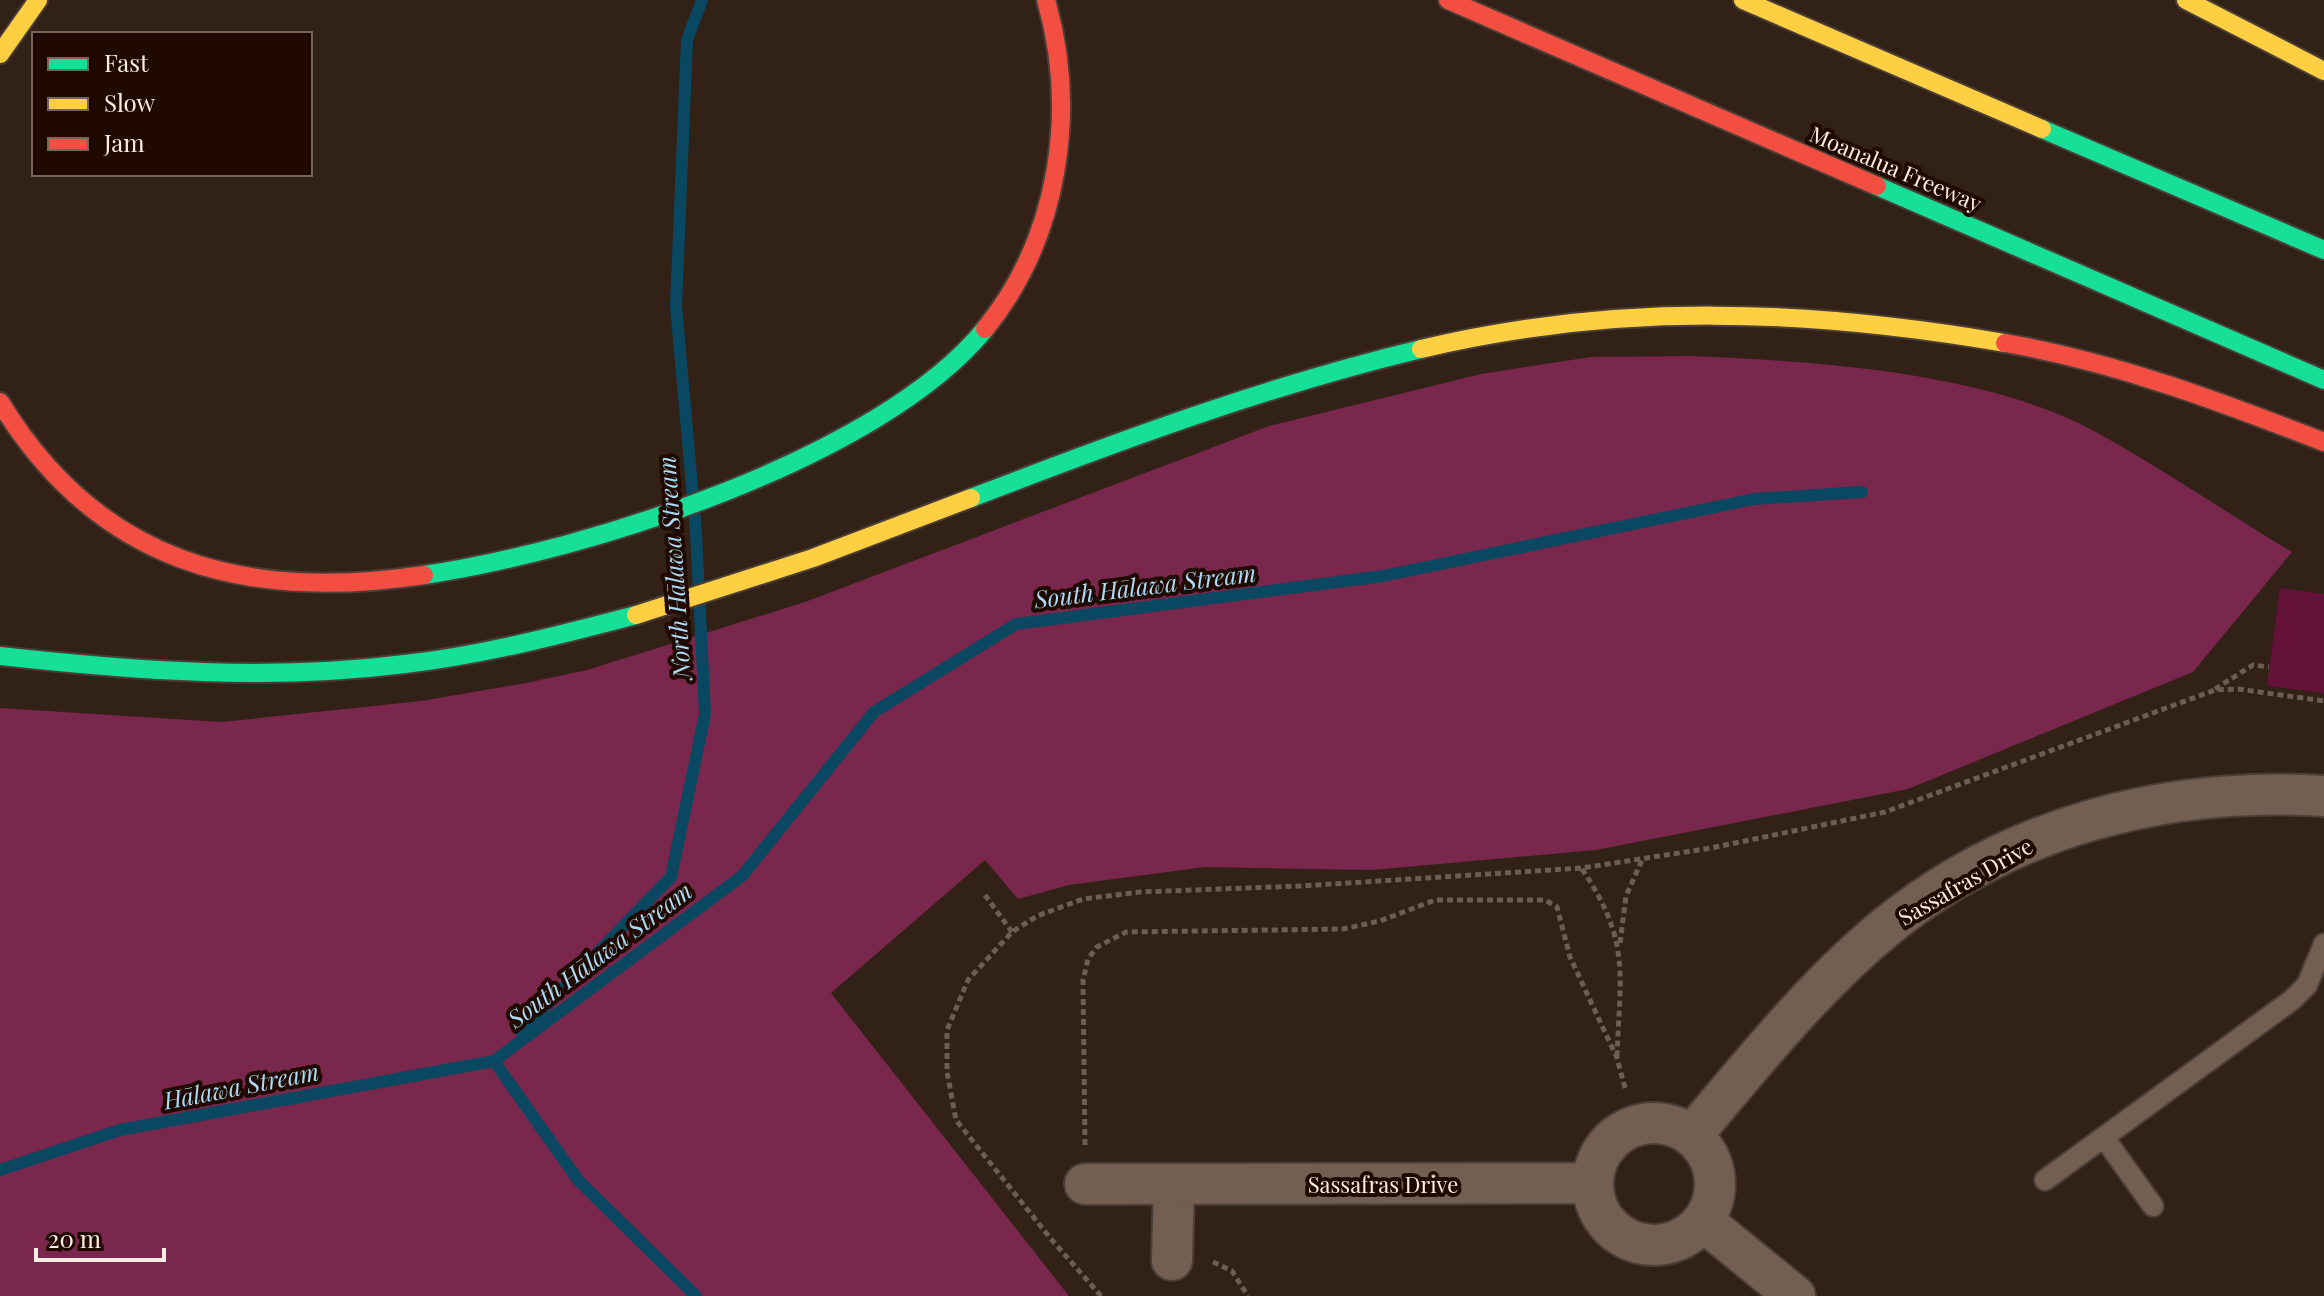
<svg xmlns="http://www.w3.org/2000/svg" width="2324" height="1296" font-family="'Playfair Display',serif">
<rect width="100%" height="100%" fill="#312116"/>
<!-- green -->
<path fill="#65123b" d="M 2280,588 L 2324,594 L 2324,693 L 2267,686 Z"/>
<!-- forest -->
<path fill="#79274c" d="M 1693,356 C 1813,361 1982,372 2090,429 C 2159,466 2225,512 2292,552 L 2193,672 L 1908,789 L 1596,850 L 1371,870 L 1205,867 L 1069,885 L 1018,899 L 985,860 L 831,993 L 1069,1296 L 0,1296 L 0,708 L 222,722 L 421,701 L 521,684 L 587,670 L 805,602 L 1269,426 L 1481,374 L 1591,357 Z"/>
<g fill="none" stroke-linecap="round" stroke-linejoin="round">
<!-- stream -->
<path stroke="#0a4862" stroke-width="12" d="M 521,1032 L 671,877 L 705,714 L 696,532 L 676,306 L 687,40 L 702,0
M 494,1061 L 578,1180 L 696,1296
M 0,1170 L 120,1130 L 494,1061 L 742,876 L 874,712 L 1016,624 L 1383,576 L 1754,499 L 1862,492"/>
<!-- lane casing -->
<g stroke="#4a3e36" stroke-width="24">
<path id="lane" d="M 2105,1139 L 2153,1206
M 2045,1180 L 2292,1000 L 2307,985 L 2324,944"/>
</g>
<!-- street casing -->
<g stroke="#4a3e36" stroke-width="44">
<path id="street" d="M1593 1184a61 61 0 1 1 122 0a61 61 0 1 1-122 0Z
M 1692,1135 C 1753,1063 1813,987 1886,927 C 2010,826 2167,786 2324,796
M 1085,1184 L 1592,1183
M 1703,1221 L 1795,1296
M 1172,1260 L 1174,1184"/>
</g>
<!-- fast casing -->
<g stroke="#4a3e36" stroke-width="22">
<path id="fast" d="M 2042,129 L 2324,250
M 1877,186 L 2324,380
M 971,498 C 1119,441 1267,386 1421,349
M 424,575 C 587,551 880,458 985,329
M 0,656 C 135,671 270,681 405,664 C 483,655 560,635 636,615"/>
</g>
<!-- slow casing -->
<g stroke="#4a3e36" stroke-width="22">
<path id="slow" d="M 1743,0 L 2042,129
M 2186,0 L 2324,71
M 0,54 L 38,0
M 1421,349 C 1618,302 1807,309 2005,343
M 636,615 L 813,558 L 971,498"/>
</g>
<!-- jam casing -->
<g stroke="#4a3e36" stroke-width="22">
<path id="jam" d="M 1448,0 L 1877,186
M 985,329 C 1059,238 1078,111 1046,0
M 2005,343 C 2115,362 2221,402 2324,442
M 0,402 C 98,563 245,602 424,575"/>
</g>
<!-- path -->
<path stroke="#6d5d52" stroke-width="5" stroke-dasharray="6 4" stroke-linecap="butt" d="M 2215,689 L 2253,665 L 2269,667
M 1582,869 C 1631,942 1620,973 1617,1057
M 985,895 L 1012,932
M 1620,943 L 1626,896 L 1642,860
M 1085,1145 L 1083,980 L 1088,959 L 1097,947 L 1126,932 L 1343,929 L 1380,921 L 1435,900 L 1545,900 L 1557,907 L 1570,957 L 1617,1058 L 1625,1088
M 1213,1262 L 1232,1271 L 1248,1296
M 1101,1296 L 1051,1239 L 956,1120 L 947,1072 L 947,1030 L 968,980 L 1012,932 L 1037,916 L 1083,899 L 1139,892 L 1301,886 L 1582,868 L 1711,848 L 1885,812 L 2215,690 L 2238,689 L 2324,701"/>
<!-- lane -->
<use href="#lane" stroke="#725f52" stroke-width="20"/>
<!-- street -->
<use href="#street" stroke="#725f52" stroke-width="40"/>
<!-- fast -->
<use href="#fast" stroke="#16e098" stroke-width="18"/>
<!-- slow -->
<use href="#slow" stroke="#ffcf43" stroke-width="18"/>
<!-- jam -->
<use href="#jam" stroke="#f24e42" stroke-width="18"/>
</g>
<g text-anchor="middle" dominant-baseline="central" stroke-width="8" stroke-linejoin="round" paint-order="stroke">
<!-- street labels -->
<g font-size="22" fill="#faede4" stroke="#200a00">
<text transform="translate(1896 168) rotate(23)">Moanalua Freeway</text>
<text transform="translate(1965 881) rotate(-30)">Sassafras Drive</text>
<text x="1383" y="1184">Sassafras Drive</text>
</g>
<!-- water labels -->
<g font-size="24" font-style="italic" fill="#aadcf9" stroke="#200a00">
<text transform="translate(673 568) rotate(-94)">North Hālawa Stream</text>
<text transform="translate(1145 585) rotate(-7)">South Hālawa Stream</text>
<text transform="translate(599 954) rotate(-37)">South Hālawa Stream</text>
<text transform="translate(241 1085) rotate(-11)">Hālawa Stream</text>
</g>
</g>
<!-- legend -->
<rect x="32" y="32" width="280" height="144" fill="#200a00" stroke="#77655b" stroke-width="2"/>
<rect x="48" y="58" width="40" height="12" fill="#16e098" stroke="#77655b" stroke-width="2"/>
<text x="104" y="72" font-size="24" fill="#faede4">Fast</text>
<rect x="48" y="98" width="40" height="12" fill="#ffcf43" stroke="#77655b" stroke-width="2"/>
<text x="104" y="112" font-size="24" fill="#faede4">Slow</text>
<rect x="48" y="138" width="40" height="12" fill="#f24e42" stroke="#77655b" stroke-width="2"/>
<text x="104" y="152" font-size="24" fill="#faede4">Jam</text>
<!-- scale -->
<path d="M36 1248v12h128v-12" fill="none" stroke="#faede4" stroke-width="4"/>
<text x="48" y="1248" font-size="24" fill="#faede4" stroke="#200a00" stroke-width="6" paint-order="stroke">20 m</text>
</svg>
